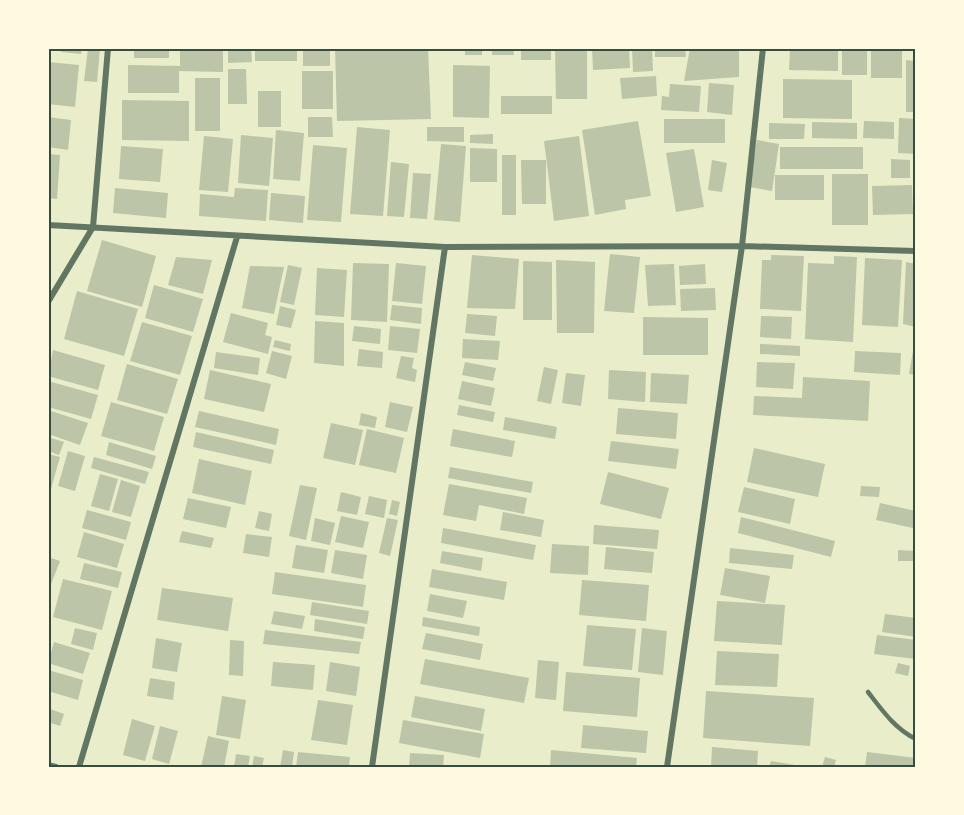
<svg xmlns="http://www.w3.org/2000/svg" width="964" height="815" font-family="Arial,sans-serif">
<rect width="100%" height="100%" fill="#e9edc9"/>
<!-- building -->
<path fill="#bcc5a7" d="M 61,48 L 82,48 L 81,54 L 61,52 Z
M 88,48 L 100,48 L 97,82 L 84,81 Z
M 134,48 L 169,48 L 169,58 L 134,58 Z
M 180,48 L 223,48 L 223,72 L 179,71 L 179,93 L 128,93 L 128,65 L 180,66 Z
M 228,48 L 251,48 L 252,62 L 228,63 Z
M 255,48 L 297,48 L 297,61 L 255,61 Z
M 303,48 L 330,48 L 330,66 L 303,66 Z
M 335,48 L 428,48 L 431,119 L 337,121 Z
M 465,48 L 482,48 L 482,55 L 465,55 Z
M 492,48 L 513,48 L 514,55 L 492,55 Z
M 521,48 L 551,48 L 551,60 L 521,60 Z
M 555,48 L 587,48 L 587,99 L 556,99 Z
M 592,48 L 629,48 L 630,68 L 593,70 Z
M 632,48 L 652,48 L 653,71 L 633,72 Z
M 655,48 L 685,48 L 686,57 L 655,57 Z
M 690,48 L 739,48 L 739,77 L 684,81 Z
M 790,48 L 838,48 L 838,71 L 789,70 Z
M 842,48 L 867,48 L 867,75 L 842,75 Z
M 871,48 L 902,48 L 902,78 L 871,78 Z
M 906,60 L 916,61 L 916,112 L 906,112 Z
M 48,62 L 79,65 L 75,107 L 48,104 Z
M 453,65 L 490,66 L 489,118 L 453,117 Z
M 228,69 L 246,69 L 247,104 L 228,104 Z
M 302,71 L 333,71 L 333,109 L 302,109 Z
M 656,76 L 657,96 L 622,99 L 620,78 Z
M 195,78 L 220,78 L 220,131 L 195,131 Z
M 783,79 L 852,80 L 852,119 L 783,118 Z
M 709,83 L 734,85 L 732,115 L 707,112 Z
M 670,84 L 701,86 L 699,112 L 661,110 L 662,96 L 669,97 Z
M 258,91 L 281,91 L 281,127 L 258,127 Z
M 501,96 L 552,96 L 552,114 L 501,114 Z
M 122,100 L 189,101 L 189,141 L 122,140 Z
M 48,117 L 71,120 L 68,150 L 48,147 Z
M 308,117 L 332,117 L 333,137 L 308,137 Z
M 899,118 L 916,119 L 916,154 L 898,153 Z
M 664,119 L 725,119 L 725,143 L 664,143 Z
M 638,121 L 651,196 L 625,200 L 626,209 L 595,215 L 582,130 Z
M 864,121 L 894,122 L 894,139 L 863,138 Z
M 812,122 L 857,123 L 857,139 L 812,138 Z
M 769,123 L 805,124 L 804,139 L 769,139 Z
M 357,127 L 390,130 L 383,216 L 350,214 Z
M 427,127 L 464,127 L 464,142 L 427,141 Z
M 276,130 L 304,133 L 300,181 L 273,179 Z
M 493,134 L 493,144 L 470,143 L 470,135 Z
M 241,135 L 273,138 L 269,186 L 238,183 Z
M 204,136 L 233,139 L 228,192 L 199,190 Z
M 579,136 L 589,216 L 554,221 L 544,141 Z
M 757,140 L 779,144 L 772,191 L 749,187 Z
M 441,144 L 466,146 L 460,222 L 434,220 Z
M 313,145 L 347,148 L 341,222 L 307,220 Z
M 121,146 L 163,149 L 160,182 L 119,179 Z
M 780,147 L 863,147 L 863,169 L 780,169 Z
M 470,148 L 497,149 L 497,182 L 470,182 Z
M 694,149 L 704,207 L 676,212 L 666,153 Z
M 48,154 L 60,155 L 57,199 L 48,198 Z
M 502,155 L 516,155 L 516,215 L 502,215 Z
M 891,159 L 910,160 L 910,178 L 891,178 Z
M 521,160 L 546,160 L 546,204 L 522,204 Z
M 712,160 L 727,163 L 722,192 L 708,190 Z
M 391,162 L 409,164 L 404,217 L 387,216 Z
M 413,173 L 431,174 L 427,219 L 410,218 Z
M 832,174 L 868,174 L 868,225 L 832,225 Z
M 775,175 L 824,175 L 824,200 L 775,200 Z
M 912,185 L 913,214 L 873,215 L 872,186 Z
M 115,188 L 168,193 L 166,218 L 113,213 Z
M 235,188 L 268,190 L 266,221 L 199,216 L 200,194 L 234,197 Z
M 271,193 L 305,196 L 303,223 L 269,220 Z
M 102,240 L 156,256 L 142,307 L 87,291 Z
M 610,254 L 640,257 L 634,313 L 604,311 Z
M 472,255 L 519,259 L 515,309 L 467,308 Z
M 771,255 L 804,256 L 801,311 L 760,309 L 762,260 L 771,260 Z
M 834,256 L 857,257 L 853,342 L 805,339 L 808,263 L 834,264 Z
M 176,257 L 212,260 L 203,294 L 168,285 Z
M 865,258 L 902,260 L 898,327 L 862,325 Z
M 556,260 L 595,262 L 594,333 L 557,333 Z
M 523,261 L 552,262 L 552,320 L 523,320 Z
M 906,262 L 916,264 L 916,327 L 903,324 Z
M 353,263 L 389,264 L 387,322 L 351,320 Z
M 396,263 L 426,266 L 422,304 L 392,301 Z
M 674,264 L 676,305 L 648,306 L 645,265 Z
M 705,264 L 706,284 L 680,285 L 679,266 Z
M 288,265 L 302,268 L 294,305 L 280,302 Z
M 250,266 L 284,267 L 274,314 L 242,308 Z
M 317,268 L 347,270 L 344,317 L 315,315 Z
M 154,285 L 203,299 L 193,332 L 145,318 Z
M 715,288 L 716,310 L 681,311 L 680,289 Z
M 77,291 L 138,309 L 124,356 L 64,339 Z
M 392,305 L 422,308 L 421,324 L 390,320 Z
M 280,306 L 296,310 L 291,328 L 276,325 Z
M 231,313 L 268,323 L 265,335 L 272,337 L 268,354 L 223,342 Z
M 467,314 L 497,316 L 495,336 L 465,333 Z
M 761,316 L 792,317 L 791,339 L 760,337 Z
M 643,317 L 708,318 L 708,355 L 643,355 Z
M 315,321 L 344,323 L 344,366 L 314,363 Z
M 142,322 L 192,336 L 180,375 L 130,361 Z
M 354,326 L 381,329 L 380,344 L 352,341 Z
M 390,326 L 420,329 L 417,353 L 388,350 Z
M 463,339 L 500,341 L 498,360 L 462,358 Z
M 275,340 L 291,344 L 290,351 L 273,347 Z
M 760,344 L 800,346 L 800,356 L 760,354 Z
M 359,349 L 383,352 L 382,368 L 357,366 Z
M 53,350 L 105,365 L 98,390 L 48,376 Z
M 272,351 L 292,356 L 286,379 L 266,373 Z
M 855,351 L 901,353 L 900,375 L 854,372 Z
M 913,351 L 916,351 L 916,375 L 909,374 Z
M 216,352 L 260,358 L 258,375 L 214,368 Z
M 401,356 L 414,358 L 412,368 L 417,370 L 415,382 L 396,378 Z
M 465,362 L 496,368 L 493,381 L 462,375 Z
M 757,362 L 795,363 L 793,389 L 756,387 Z
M 127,364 L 178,379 L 167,414 L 117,400 Z
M 544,367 L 558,370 L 551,404 L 537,401 Z
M 210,370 L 271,384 L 264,412 L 204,399 Z
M 609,370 L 646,372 L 645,402 L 608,399 Z
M 566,373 L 585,375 L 581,406 L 562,403 Z
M 651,373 L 689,375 L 687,404 L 650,402 Z
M 803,377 L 870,381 L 868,421 L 753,415 L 754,396 L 802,398 Z
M 48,381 L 98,395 L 91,419 L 48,407 Z
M 462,381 L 495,388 L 491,406 L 458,399 Z
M 111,402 L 164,417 L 154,451 L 101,436 Z
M 390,402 L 413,407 L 407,432 L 385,427 Z
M 459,405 L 495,412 L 493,422 L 457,415 Z
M 618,408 L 678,413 L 676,439 L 616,434 Z
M 48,410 L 88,423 L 80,445 L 48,434 Z
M 199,411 L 279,429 L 276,445 L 195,427 Z
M 361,413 L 377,417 L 375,428 L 359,425 Z
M 505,417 L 557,427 L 555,439 L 503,430 Z
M 331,423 L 363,430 L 355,465 L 323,458 Z
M 367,429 L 404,438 L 396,473 L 359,465 Z
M 453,429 L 515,441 L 512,457 L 450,446 Z
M 196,432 L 274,450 L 271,464 L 193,447 Z
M 48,437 L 64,442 L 59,455 L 48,451 Z
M 611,441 L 679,449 L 676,469 L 608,461 Z
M 109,442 L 156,456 L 152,469 L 106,455 Z
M 754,448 L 825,464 L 818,497 L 747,482 Z
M 68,451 L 85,456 L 75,491 L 58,486 Z
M 48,454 L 60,457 L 49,496 L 48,495 Z
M 94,457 L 149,472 L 145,484 L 91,468 Z
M 199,459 L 252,471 L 245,505 L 192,493 Z
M 450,467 L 533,482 L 531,493 L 448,478 Z
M 608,472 L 669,488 L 661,519 L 600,504 Z
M 100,474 L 118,479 L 109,511 L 91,506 Z
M 121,480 L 140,486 L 131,517 L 112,512 Z
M 449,484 L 527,498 L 524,514 L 479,505 L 476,521 L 443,515 Z
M 300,485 L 317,488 L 306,540 L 289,536 Z
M 861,486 L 880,487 L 879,497 L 860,496 Z
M 744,487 L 795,499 L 790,524 L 738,512 Z
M 341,492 L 361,497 L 357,515 L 337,511 Z
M 369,496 L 387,500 L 384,518 L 365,514 Z
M 188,498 L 231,507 L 226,528 L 183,519 Z
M 392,500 L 400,502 L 397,516 L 389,514 Z
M 880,503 L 916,511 L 913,528 L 876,520 Z
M 87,510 L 131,522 L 126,540 L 82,528 Z
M 259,511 L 272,514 L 269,531 L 255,528 Z
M 503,512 L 544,520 L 541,537 L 500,530 Z
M 341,516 L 369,522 L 363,548 L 335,542 Z
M 741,517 L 835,541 L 831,557 L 738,533 Z
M 315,518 L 335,523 L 330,545 L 311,541 Z
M 387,518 L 398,520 L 390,556 L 379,553 Z
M 594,525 L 659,530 L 657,549 L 593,544 Z
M 443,528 L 536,545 L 533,560 L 441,543 Z
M 182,531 L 214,538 L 211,548 L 179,542 Z
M 84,532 L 124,544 L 117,568 L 77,557 Z
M 246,534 L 272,537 L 269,557 L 243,553 Z
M 552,544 L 589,546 L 588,575 L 550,573 Z
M 296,545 L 328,550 L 324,573 L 292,568 Z
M 606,547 L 654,552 L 652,573 L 604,569 Z
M 730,548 L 794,555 L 792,569 L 729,563 Z
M 335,550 L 367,555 L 363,579 L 331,573 Z
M 898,550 L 916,551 L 915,561 L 898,561 Z
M 442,551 L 483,558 L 481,571 L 440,563 Z
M 48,557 L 60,561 L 48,592 Z
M 84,563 L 122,572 L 118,588 L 80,579 Z
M 725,568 L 770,576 L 765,603 L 720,595 Z
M 432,569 L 507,582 L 504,600 L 429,587 Z
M 275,572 L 366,585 L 363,607 L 272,594 Z
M 63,579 L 112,591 L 102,630 L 53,617 Z
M 582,580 L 649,585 L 646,621 L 579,615 Z
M 162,588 L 233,598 L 228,631 L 157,620 Z
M 430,594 L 467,601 L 463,618 L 427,611 Z
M 717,601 L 785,605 L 782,645 L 714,641 Z
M 312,602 L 369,611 L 367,624 L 310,615 Z
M 274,611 L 305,616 L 302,629 L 271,624 Z
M 885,614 L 916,618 L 916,637 L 882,632 Z
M 423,617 L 480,627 L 479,636 L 422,626 Z
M 315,619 L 365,627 L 363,639 L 314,631 Z
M 587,625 L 636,629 L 632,670 L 583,666 Z
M 75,628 L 97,633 L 93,650 L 71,644 Z
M 642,628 L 667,631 L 663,675 L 638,672 Z
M 265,630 L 361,642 L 359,654 L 263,644 Z
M 426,633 L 483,644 L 480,660 L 422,649 Z
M 877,635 L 916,640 L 916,659 L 874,654 Z
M 156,638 L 182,643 L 177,672 L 152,668 Z
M 230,640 L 244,641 L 243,676 L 229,675 Z
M 54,642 L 90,653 L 83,674 L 48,663 Z
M 717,651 L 779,654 L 777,687 L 715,685 Z
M 425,659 L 529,678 L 524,703 L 420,684 Z
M 538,660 L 559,662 L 556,700 L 535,698 Z
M 273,662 L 315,665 L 313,690 L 271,686 Z
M 330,662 L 360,667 L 356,696 L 326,691 Z
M 898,663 L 910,666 L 908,676 L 895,673 Z
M 48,670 L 83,680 L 78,700 L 48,691 Z
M 566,672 L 640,678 L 637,717 L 563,711 Z
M 150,678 L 175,682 L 173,700 L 147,696 Z
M 706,691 L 814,698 L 810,746 L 703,738 Z
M 222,696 L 246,700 L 240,739 L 216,735 Z
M 415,696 L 485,709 L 481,731 L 411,717 Z
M 318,700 L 353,705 L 347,745 L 311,740 Z
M 50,709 L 64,714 L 60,726 L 48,722 Z
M 132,719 L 155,726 L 145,761 L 123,755 Z
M 403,720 L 484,734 L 480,758 L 399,743 Z
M 583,725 L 648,731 L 646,753 L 581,748 Z
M 160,726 L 178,731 L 169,764 L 152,759 Z
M 208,736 L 229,741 L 224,767 L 201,767 Z
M 712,747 L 758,751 L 757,767 L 711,767 Z
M 283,750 L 294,752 L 292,767 L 280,767 Z
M 551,750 L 637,758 L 636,767 L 550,767 Z
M 298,752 L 350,757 L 349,767 L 296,767 Z
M 867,752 L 916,758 L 916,767 L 865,767 Z
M 410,753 L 444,755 L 443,767 L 409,767 Z
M 236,754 L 250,756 L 248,767 L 234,767 Z
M 254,756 L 264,758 L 262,767 L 252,767 Z
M 825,757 L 836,760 L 834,767 L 822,767 Z
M 771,761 L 801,766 L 801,767 L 769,767 Z"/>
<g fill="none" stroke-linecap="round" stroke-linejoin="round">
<!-- service -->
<path stroke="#617663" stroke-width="4.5" d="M 868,692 C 882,710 895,729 916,739"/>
<!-- minor -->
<path stroke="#617663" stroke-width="6" d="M 48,225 L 445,247 L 742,246 L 916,251
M 48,302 L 93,227 L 108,48
M 48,765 L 56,767
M 79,767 L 237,237
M 372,767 L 445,247
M 667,767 L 742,246 L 763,48"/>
</g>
<!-- border -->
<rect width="964" height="815" fill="none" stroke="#fefae0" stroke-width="99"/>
<rect x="50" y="50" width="864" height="716" fill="none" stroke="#344e41" stroke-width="2"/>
</svg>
